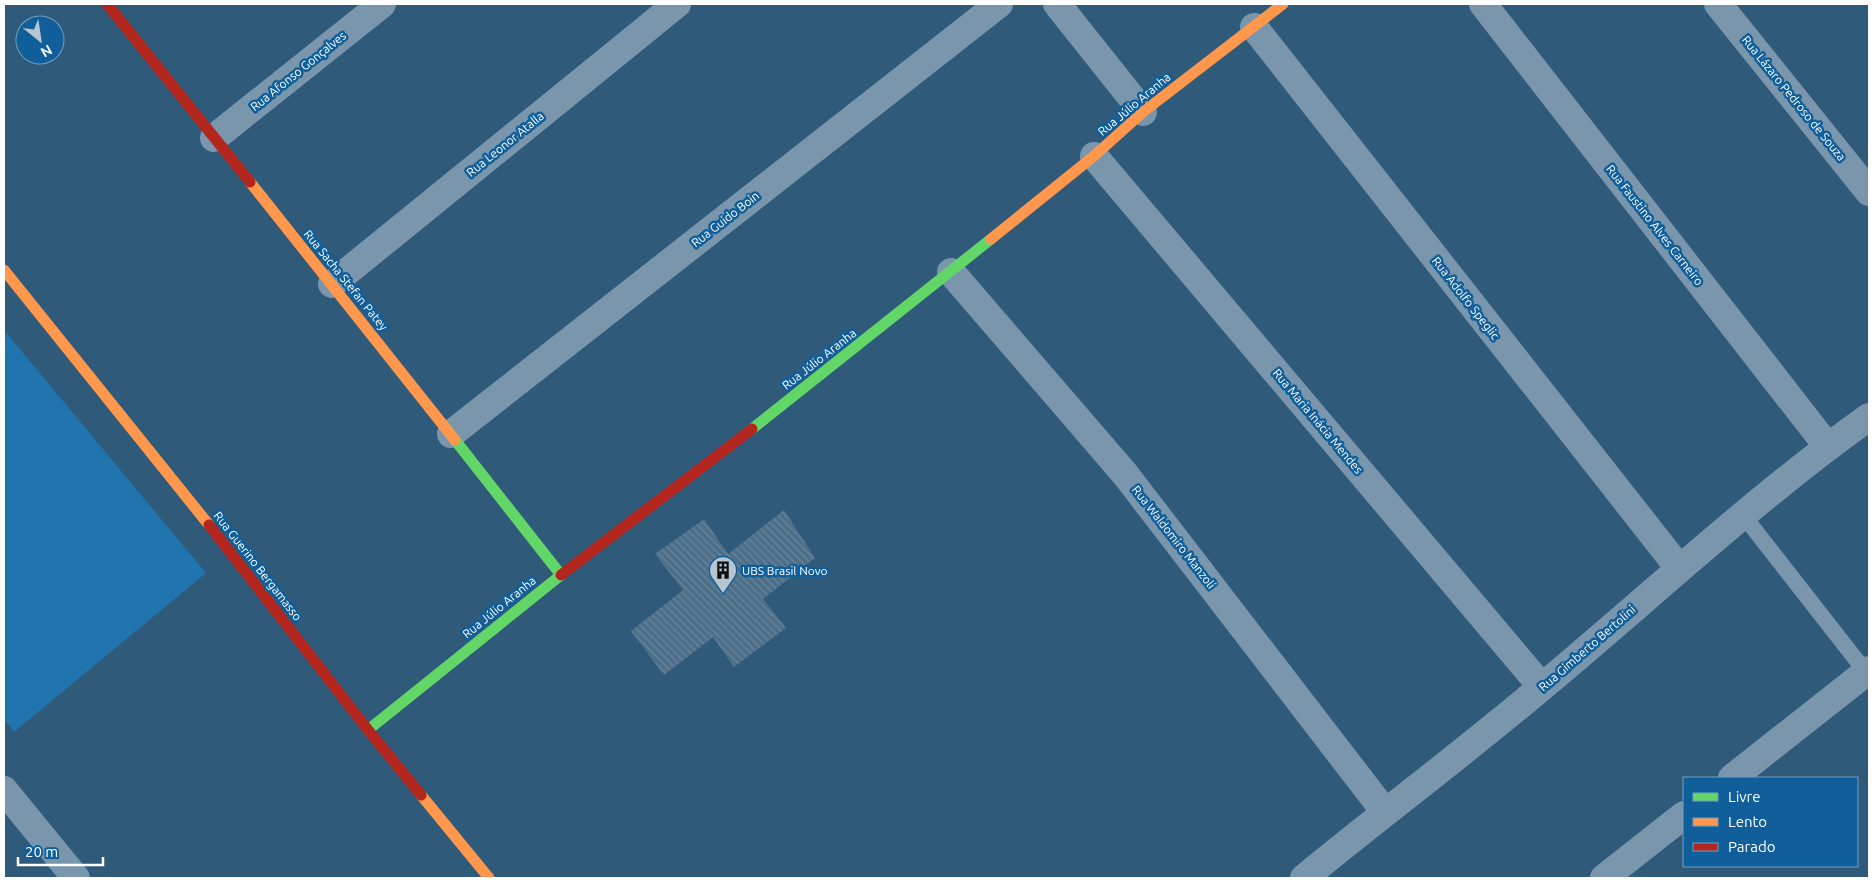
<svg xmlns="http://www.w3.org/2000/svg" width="1873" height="882" font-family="Ubuntu,sans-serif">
<defs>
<pattern id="building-back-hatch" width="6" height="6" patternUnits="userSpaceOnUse" patternTransform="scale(1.25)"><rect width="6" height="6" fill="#4d6f89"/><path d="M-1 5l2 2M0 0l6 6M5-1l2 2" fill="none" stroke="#68859b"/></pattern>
</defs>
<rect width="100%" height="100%" fill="#305a7a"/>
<!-- garden -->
<path fill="#2075af" d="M 4,330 L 206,573 L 14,732 L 4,719 Z"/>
<!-- building -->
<path fill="url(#building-back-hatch)" d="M 784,510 L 815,558 L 763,599 L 786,628 L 734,667 L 713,637 L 664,675 L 631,631 L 683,590 L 655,554 L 704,519 L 728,554 Z"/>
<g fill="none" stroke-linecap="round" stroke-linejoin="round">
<!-- lane -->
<path stroke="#7a96ad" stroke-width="16" d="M 1743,515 L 1869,676"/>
<!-- street -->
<path stroke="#7a96ad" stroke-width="28" d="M 1057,4 L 1143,112
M 1483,4 L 1828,447
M 1718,4 L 1869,192
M 1254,27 L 1679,568
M 214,138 L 382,4
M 1094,156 L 1542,687
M 951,272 L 1125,474 L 1385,812
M 332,284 L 677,4
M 451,434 L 999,4
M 1732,778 L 1869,670
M 4,790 L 76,878
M 1304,878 C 1383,813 1465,752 1543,686 C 1651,596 1754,499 1869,417
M 1604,878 L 1684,815"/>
<!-- fast -->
<path stroke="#63d668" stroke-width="11" d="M 752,429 L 991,239
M 455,440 L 561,575
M 368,730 L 561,575"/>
<!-- slow -->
<path stroke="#ff974d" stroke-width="11" d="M 250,182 L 455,440
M 991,239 L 1094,156 L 1143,112 L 1283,4
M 4,270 L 209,525
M 421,795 L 489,878"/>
<!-- jam -->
<path stroke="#b3261e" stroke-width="11" d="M 107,4 L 250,182
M 209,525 L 368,730 L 421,795
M 561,575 L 752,429"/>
</g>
<!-- icons -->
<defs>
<g id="building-pin" transform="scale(1.4375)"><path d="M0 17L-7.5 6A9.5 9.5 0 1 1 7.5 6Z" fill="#b7c5d0" stroke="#105f9a"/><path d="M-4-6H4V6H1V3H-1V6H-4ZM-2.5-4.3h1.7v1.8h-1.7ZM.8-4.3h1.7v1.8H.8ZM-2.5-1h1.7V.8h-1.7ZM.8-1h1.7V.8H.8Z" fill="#111"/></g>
</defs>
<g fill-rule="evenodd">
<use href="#building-pin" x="723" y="570"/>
</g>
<g text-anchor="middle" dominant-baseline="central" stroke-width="5" stroke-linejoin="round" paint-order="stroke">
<!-- street labels -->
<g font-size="12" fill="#fff" stroke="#105f9a">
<text transform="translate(298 71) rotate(-39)">Rua Afonso Gonçalves</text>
<text transform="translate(1794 98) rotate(51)">Rua Lázaro Pedroso de Souza</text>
<text transform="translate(1134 104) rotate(-40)">Rua Júlio Aranha</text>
<text transform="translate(505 144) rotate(-39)">Rua Leonor Atalla</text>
<text transform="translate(725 219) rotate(-38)">Rua Guido Boin</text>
<text transform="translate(1655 225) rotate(52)">Rua Faustino Alves Carneiro</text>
<text transform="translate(346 280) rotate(51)">Rua Sacha Stefan Patey</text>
<text transform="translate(1466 298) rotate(52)">Rua Adolfo Speglic</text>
<text transform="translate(819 359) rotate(-38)">Rua Júlio Aranha</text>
<text transform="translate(1318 421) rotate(50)">Rua Maria Inácia Mendes</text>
<text transform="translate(1174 537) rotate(52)">Rua Waldomiro Manzoli</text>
<text transform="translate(258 566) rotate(52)">Rua Guerino Bergamasso</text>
<text transform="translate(499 607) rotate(-39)">Rua Júlio Aranha</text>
<text transform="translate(1587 648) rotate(-41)">Rua Gimberto Bertolini</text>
</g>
<!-- poi labels -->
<g font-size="12" fill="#fff" stroke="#105f9a" text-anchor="start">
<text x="742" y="570">UBS Brasil Novo</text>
</g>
</g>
<!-- border -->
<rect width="1873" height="882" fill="none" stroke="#ffffff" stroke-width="10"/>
<!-- legend -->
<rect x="1683" y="777" width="175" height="90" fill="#105f9a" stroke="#709fc2"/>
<rect x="1693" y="793" width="25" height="8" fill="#63d668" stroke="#709fc2"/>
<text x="1728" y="802" font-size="15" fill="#ffffff">Livre</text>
<rect x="1693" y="818" width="25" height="8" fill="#ff974d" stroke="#709fc2"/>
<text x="1728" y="827" font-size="15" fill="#ffffff">Lento</text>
<rect x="1693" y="843" width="25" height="8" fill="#b3261e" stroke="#709fc2"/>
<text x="1728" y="852" font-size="15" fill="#ffffff">Parado</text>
<!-- north arrow -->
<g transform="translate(40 40) rotate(150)"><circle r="24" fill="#105f9a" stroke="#709fc2"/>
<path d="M0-4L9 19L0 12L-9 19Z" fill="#b7c5d0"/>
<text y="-8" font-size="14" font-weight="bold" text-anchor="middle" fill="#ffffff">N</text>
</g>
<!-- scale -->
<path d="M18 857v8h85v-8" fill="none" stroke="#ffffff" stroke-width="2.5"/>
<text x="25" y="857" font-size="15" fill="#ffffff" stroke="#105f9a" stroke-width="4" paint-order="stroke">20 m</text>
</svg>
